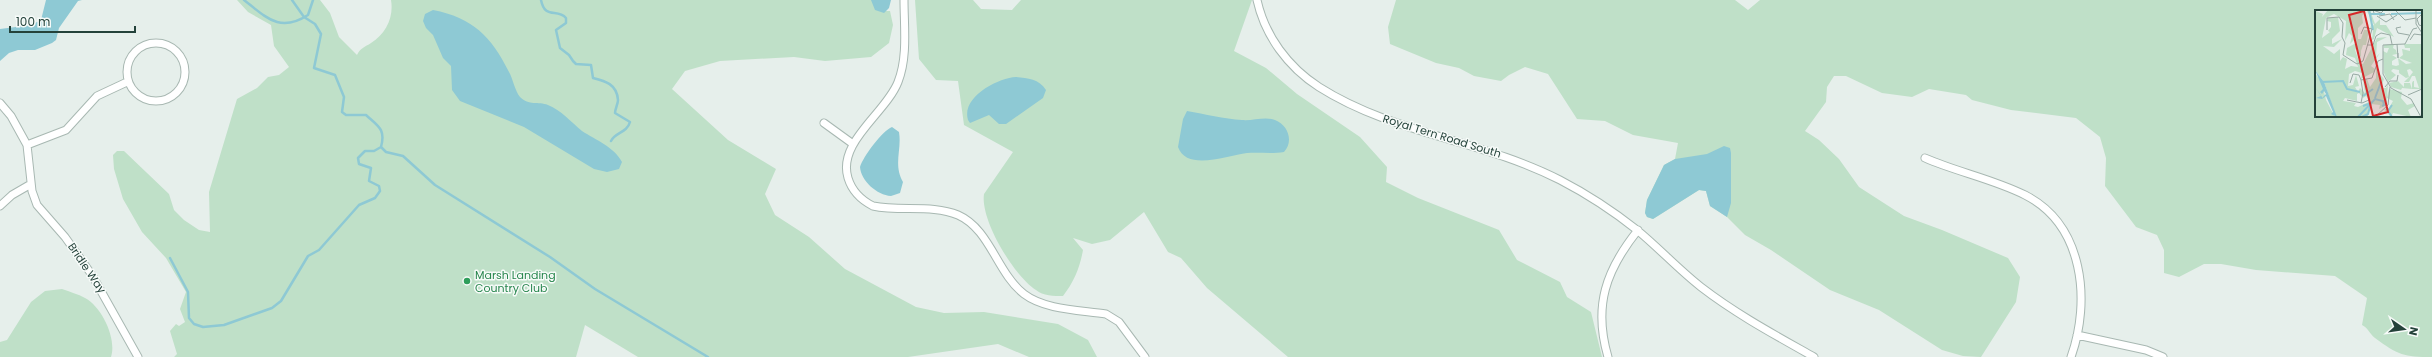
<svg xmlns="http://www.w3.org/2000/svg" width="2432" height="357" font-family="Poppins,sans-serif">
<rect width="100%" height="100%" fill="#e6efeb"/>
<!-- green -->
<path fill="#bfe0c8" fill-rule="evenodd" d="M 237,0 L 320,0 L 330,13 L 339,37 L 357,55 C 360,48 365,47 371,43 C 386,34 394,17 391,0 L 873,0 L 879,11 L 890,11 L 893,25 L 889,43 L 871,57 L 825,61 L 794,57 L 720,61 L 685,71 L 672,89 L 728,140 L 776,169 L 765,194 L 775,215 L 809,237 L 845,269 L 916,307 L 944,313 L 984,312 L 1058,324 L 1088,340 L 1097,357 L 1029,357 L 998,344 L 908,357 L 638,357 L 585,325 L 576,357 L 174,357 L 177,354 L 170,331 L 176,324 L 179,326 L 185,322 L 180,309 L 186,292 L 166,258 L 142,232 L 123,199 L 114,169 L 113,155 L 117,151 L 124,151 L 169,194 L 174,210 L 184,220 L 199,230 L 210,232 L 209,192 L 237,99 L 257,88 L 268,77 L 279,75 L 289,67 L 274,46 L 271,25 L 248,12 Z
M 915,0 L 973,0 L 981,9 L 1012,10 L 1021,0 L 1252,0 L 1234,51 L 1266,68 L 1297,94 L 1360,137 L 1387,167 L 1386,182 L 1418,198 L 1499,230 L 1517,260 L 1560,282 L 1567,297 L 1591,312 L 1602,357 L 1288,357 L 1207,288 L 1181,258 L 1168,252 L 1144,212 L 1110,240 L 1092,244 L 1073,238 L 1083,250 C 1080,267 1074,282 1063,296 C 1054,296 1043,296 1036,290 C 1014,276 980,220 984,194 L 1013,152 L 964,125 L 958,81 L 936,80 L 919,59 Z
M 1396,0 L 1735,0 L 1748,10 L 1760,0 L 2432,0 L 2432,357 C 2404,357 2398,355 2375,338 C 2369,333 2368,328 2362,325 L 2367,298 L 2335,276 L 2256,270 L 2221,264 L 2204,264 L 2179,277 L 2164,273 L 2164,250 L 2157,235 L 2136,227 L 2105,186 L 2106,158 L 2100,137 L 2076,118 L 2011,110 L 1972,100 L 1966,95 L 1929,89 L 1912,97 L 1882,93 L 1846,76 L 1834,76 L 1827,87 L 1826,102 L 1805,131 L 1819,140 L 1839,159 L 1859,187 L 1904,216 L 1942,230 L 2008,258 L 2020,277 L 2016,302 L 1981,357 L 1963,356 L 1942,350 L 1879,310 L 1830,290 L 1771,250 L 1745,235 L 1727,217 L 1710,206 L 1706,191 L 1699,190 L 1653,219 L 1647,217 L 1645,213 L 1647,200 L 1664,165 L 1675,159 L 1678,143 L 1633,135 L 1605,121 L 1577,119 L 1548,74 L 1525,67 L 1509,75 L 1501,81 L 1474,76 L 1459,68 L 1436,63 L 1390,44 L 1388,27 ZM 2316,11 L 2421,11 L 2421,116 L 2316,116 Z
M 62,289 C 70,292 78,294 85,298 C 102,307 117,339 111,357 L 0,357 L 0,342 L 7,340 L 31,302 L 45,291 Z"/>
<!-- water -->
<path fill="#8ec9d4" d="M 46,0 L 82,0 L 78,1 L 59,28 L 56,40 L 52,43 L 35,50 L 18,50 L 9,53 L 0,61 L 0,29 L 31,25 L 41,20 Z
M 871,0 L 891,0 L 889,8 L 884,13 L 875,10 Z
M 433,10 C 473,18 491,36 509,72 C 513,79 515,91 520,97 C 529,106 538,101 548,105 C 561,110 571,122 582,131 C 596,140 614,147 622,162 L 619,169 L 607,172 L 594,169 L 524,127 L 460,101 L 452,90 L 451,66 L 443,58 L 433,35 L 426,28 L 423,21 L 425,14 Z
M 1016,77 C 1028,78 1039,79 1046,90 L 1043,98 L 1006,124 L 999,124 L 989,115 L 970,123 L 968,120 C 961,97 998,78 1016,77 Z
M 1187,111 C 1205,114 1224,119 1242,120 C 1253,121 1265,116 1275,120 C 1288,125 1294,141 1284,152 C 1272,154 1259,152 1247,153 C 1228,155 1187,172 1178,147 L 1183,119 Z
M 892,127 L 899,132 C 902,150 893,164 903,182 L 900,193 L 891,196 C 877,195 861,181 860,167 C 863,157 882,131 892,127 Z
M 1724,146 L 1730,148 L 1731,153 L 1731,203 L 1727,217 L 1710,206 L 1706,191 L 1699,190 L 1653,219 L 1647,217 L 1645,213 L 1647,200 L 1664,165 L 1675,159 L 1707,154 Z"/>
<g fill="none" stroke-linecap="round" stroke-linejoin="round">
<!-- stream -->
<path stroke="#8ec9d4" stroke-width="2.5" d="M 244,0 C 267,18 280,33 308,15 L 313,0
M 541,0 C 545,20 557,8 566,18 L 566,23 L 556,30 L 560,48 L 569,55 L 573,61 L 576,64 L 591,65 L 593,78 C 605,81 617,84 618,100 C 618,104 615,109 615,113 L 630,122 C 627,133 615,132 611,141
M 381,147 L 386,152 L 403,156 L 435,185 L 550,257 L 595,289 L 708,357
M 170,258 L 188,292 L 189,318 L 194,324 L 203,327 L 224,325 L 272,308 L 281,301 L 308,256 L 319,250 L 359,205 L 375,198 L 380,191 L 379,186 L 369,181 L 371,168 L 359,164 L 358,158 L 365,151 L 374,151 L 381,147 C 386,129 378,126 366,115 L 346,115 L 342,112 L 344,97 L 335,75 L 314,68 L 321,34 L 315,24 L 304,17 L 292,0"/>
<!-- street casing -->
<g stroke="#a8b8b2" stroke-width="9">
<path id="street" d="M 904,0 C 904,26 908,57 898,82 C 886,113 837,142 848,178 C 852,191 861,200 873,206 C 900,212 932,204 958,215 C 990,229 997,273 1024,294 C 1045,310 1080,310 1106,314 L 1119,322 L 1145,357
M 1257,0 C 1265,36 1288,67 1319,87 C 1393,134 1482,140 1560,180 C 1587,194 1613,211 1637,230 C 1659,248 1678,269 1701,287 C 1736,314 1775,335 1814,357
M127 72a29 29 0 1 1 58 0a29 29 0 1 1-58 0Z
M 0,103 L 11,116 L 27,145 L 32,191 L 37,205 L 65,237 L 92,275 L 138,357
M 824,123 L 853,144
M 27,145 L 66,130 L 97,96 L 127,82
M 1925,158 C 1957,172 1993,179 2025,195 C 2084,225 2091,301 2071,357
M 0,206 L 12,195 L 31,184
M 2077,335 L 2146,350 L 2163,357
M 1608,357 C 1593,306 1606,270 1638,230"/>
</g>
<!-- street -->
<use href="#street" stroke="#fff" stroke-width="7"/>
</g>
<!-- markers -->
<circle fill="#2e9e5b" stroke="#f7fbf9" stroke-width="1.5" cx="467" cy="281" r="4"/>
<g text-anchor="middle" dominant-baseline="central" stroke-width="3" stroke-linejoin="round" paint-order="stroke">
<!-- street labels -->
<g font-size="11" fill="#24423a" stroke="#f7fbf9">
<text transform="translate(1442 136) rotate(17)">Royal Tern Road South</text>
<text transform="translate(87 268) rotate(56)">Bridle Way</text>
</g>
<!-- leisure labels -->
<g font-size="11" fill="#27864d" stroke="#f7fbf9" text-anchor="start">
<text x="475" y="275">Marsh Landing<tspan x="475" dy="13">Country Club</tspan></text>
</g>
</g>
<!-- overview -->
<g transform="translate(2315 10)">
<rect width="107" height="107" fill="#e6efeb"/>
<path d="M 13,0 L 50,1 L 47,6 L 48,13 L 43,18 L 43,29 L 46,29 L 49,20 L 54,20 L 51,35 L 48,35 L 46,41 L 46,48 L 42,38 L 40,40 L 45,54 L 48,54 L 62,28 L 72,27 L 62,32 L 61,47 L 65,43 L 56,56 L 60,59 L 59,62 L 46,69 L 47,63 L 40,61 L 34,64 L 33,76 L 38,75 L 41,65 L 44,76 L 40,77 L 43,82 L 45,78 L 50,83 L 48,70 L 52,69 L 55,77 L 61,68 L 61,59 L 64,54 L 62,61 L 69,69 L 66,78 L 71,78 L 73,74 L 72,87 L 74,79 L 87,82 L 86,88 L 92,95 L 99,93 L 100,96 L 93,100 L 96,107 L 78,103 L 76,107 L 69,99 L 74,98 L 78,91 L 72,88 L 72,95 L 64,99 L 65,95 L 56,94 L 53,106 L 21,106 L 9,72 L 0,60 L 0,3 L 1,1 L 8,4 L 7,7 ZM 19,4 L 31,11 L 30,31 L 34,23 L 37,26 L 35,34 L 39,30 L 41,33 L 32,38 L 31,45 L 40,48 L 43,57 L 36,56 L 30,59 L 32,49 L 28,47 L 25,51 L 25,39 L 19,44 L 8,36 L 19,37 L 27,29 L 17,34 L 17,29 L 25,21 L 23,7 L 13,8 L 12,11 L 16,12 L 16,17 L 13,21 L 15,22 L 7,28 L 11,8 ZM 44,83 L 48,88 L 51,86 L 56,91 L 43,97 L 39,96 L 41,93 L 28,91 L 30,88 L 42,91 L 42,84 ZM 55,0 L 60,14 L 65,9 L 65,15 L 71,15 L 79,27 L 62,18 L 59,29 L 57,30 L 58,20 L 55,17 L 59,15 L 52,1 ZM 79,34 L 78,38 L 81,40 L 82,44 L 77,45 L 82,48 L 77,51 L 77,55 L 81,56 L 84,55 L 83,48 L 91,54 L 97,53 L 84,48 L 88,45 L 87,39 L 95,41 L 95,38 L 90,38 L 89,34 L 107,34 L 107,79 L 97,79 L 87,78 L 86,80 L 76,77 L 74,73 L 83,71 L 89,77 L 89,73 L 95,73 L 97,79 L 97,73 L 98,71 L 99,71 L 99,77 L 104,78 L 100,66 L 97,66 L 94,72 L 89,72 L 95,66 L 98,62 L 95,59 L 92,60 L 94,67 L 91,68 L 84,63 L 84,60 L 78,59 L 76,61 L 81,65 L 73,72 L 69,63 L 68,41 L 72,43 L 74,38 L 69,38 L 69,35 ZM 0,63 L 7,73 L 11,90 L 20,107 L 1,106 Z" fill="#bfe0c8" fill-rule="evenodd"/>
<path d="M 0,60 L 9,72 L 22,107 L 16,104 L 18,102 L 11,86 L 7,89 L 1,88 L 6,86 L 0,77 L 5,84 L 7,87 L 7,88 L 11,84 L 9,81 L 7,84 L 5,82 L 8,79 Z" fill="#8ec9d4"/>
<path fill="none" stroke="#8ec9d4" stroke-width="2" d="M 54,0 L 58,20M 54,4 L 70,4M 76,4 L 107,3M 7,72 L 28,71 L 32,79 L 45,82M 48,86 L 58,79M 60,88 L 66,72M 77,95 L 73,101 L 77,107M 43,107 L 60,89 L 68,91 L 69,95 L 67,96M 47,107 L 53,104 L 56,93 L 48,96"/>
<path fill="none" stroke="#98aaa4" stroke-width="1" d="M 80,0 L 90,10 L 101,8M 101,0 L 101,14 L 107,23M 59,3 L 58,0 L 66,3 L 69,0M 107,4 L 102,9 L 104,15 L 107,16M 62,6 L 71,12 L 82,5M 64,6 L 75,4 L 79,10M 86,17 L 81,18 L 83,23 L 94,25M 102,18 L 98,19 L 90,34 L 68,35 L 68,64 L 76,78 L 96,89 L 106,107M 12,20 L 12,8 L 24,7 L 28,13 L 27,27 L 30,33 L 28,45 L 42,54 L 48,51 L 57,19 L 49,17 L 46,24M 95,30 L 99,24 L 107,25M 82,34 L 83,48 L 83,43M 52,35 L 58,35 L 61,26 L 66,23 L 75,25 L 77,34M 35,73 L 38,64 L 44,65 L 46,70M 70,77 L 75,71 L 82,71 L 83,65M 93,85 L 107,79M 32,90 L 47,93 L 54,90M 46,93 L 48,83 L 46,70 L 57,68 L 63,51 L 68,49M 60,107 L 73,95 L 75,77"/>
<path fill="#d62828" fill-opacity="0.15" stroke="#d62828" stroke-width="2" d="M 49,1 L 73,102 L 58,106 L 34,5 Z"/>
<rect width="107" height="107" fill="none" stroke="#24423a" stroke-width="2"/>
</g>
<!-- north arrow -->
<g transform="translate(2404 329) rotate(103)" stroke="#f7fbf9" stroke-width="3" paint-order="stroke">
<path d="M0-3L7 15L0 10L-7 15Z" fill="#24423a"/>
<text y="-6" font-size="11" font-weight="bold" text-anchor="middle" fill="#24423a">N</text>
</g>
<!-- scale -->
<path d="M10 26v6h125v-6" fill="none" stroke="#24423a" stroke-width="2"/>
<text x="16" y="26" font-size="12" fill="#24423a" stroke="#f7fbf9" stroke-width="3" paint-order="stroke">100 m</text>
</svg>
